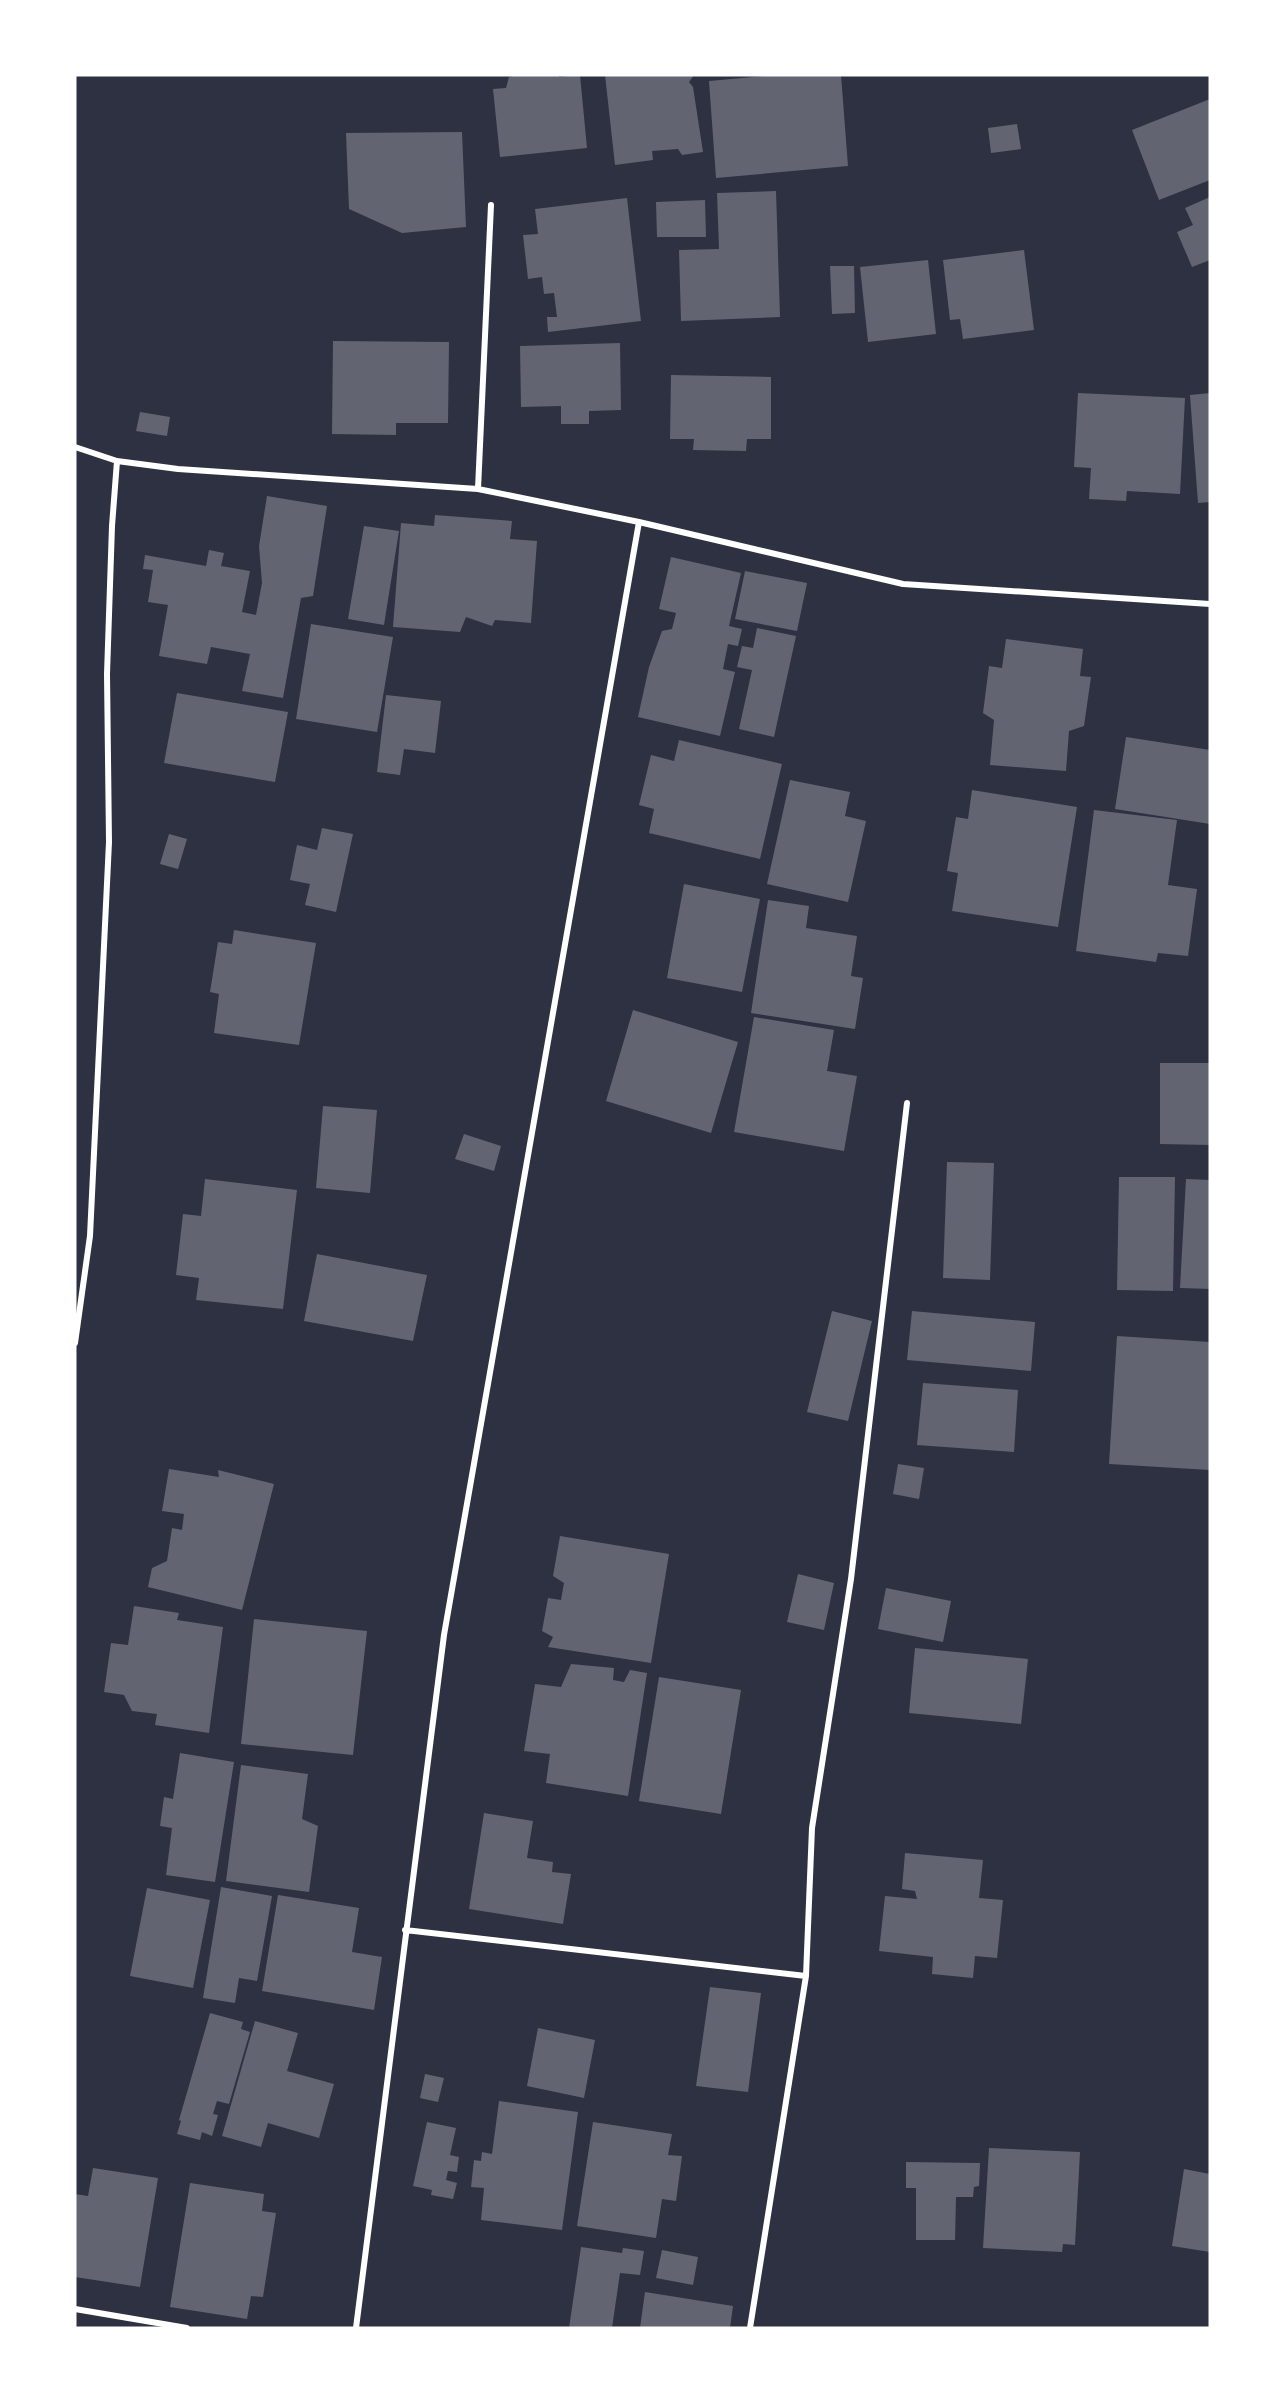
<svg xmlns="http://www.w3.org/2000/svg" width="1285" height="2403" font-family="'Fira Sans Condensed',sans-serif">
<rect width="100%" height="100%" fill="#2d3142"/>
<!-- building -->
<path fill="#626471" d="M 519,75 L 558,75 L 559,77 L 580,75 L 587,148 L 500,157 L 493,89 L 506,88 L 509,77 Z
M 605,75 L 694,75 L 689,82 L 693,87 L 703,152 L 682,155 L 678,149 L 652,151 L 653,160 L 615,165 Z
M 775,75 L 841,75 L 848,166 L 716,178 L 709,81 Z
M 1210,99 L 1210,180 L 1159,200 L 1132,130 Z
M 1017,124 L 1021,149 L 991,153 L 988,128 Z
M 462,132 L 466,227 L 402,233 L 349,209 L 346,133 Z
M 776,191 L 780,317 L 681,321 L 679,250 L 719,249 L 717,193 Z
M 1210,197 L 1210,260 L 1192,267 L 1177,232 L 1193,225 L 1185,208 Z
M 627,198 L 641,321 L 548,332 L 547,317 L 557,317 L 554,293 L 544,294 L 542,277 L 528,279 L 523,235 L 538,234 L 535,209 Z
M 705,200 L 706,237 L 657,237 L 656,202 Z
M 1024,250 L 1034,330 L 963,339 L 960,319 L 950,320 L 943,260 Z
M 928,260 L 936,334 L 868,342 L 860,267 Z
M 830,266 L 854,266 L 855,313 L 832,314 Z
M 333,341 L 449,342 L 448,423 L 396,423 L 396,435 L 332,434 Z
M 620,343 L 621,410 L 589,411 L 589,424 L 561,424 L 561,406 L 521,407 L 520,346 Z
M 671,375 L 771,377 L 771,439 L 747,439 L 746,451 L 693,450 L 694,439 L 670,439 Z
M 1078,393 L 1185,398 L 1180,494 L 1127,491 L 1126,501 L 1089,499 L 1091,468 L 1074,467 Z
M 1210,393 L 1210,502 L 1198,503 L 1190,395 Z
M 140,412 L 170,417 L 167,436 L 136,431 Z
M 267,496 L 327,506 L 313,596 L 301,598 L 283,698 L 242,691 L 250,654 L 211,647 L 207,664 L 159,656 L 168,605 L 148,602 L 153,570 L 143,569 L 145,555 L 206,566 L 209,550 L 224,553 L 221,566 L 250,571 L 242,612 L 256,615 L 262,583 L 259,546 Z
M 435,515 L 512,521 L 510,539 L 537,541 L 531,623 L 495,620 L 492,626 L 466,617 L 460,632 L 393,627 L 401,523 L 434,526 Z
M 364,526 L 399,531 L 384,625 L 348,619 Z
M 671,557 L 741,573 L 729,626 L 742,629 L 738,646 L 728,644 L 723,669 L 735,672 L 720,736 L 638,717 L 649,667 L 662,631 L 672,629 L 676,613 L 659,609 Z
M 745,571 L 807,583 L 797,631 L 735,619 Z
M 311,624 L 393,637 L 377,732 L 296,719 Z
M 757,628 L 796,636 L 774,737 L 739,729 L 752,670 L 737,667 L 742,646 L 753,648 Z
M 1006,639 L 1083,649 L 1080,676 L 1091,677 L 1084,726 L 1069,731 L 1066,771 L 990,765 L 994,720 L 983,713 L 989,666 L 1002,668 Z
M 177,693 L 288,712 L 275,782 L 164,763 Z
M 386,695 L 441,701 L 435,753 L 404,749 L 400,775 L 377,772 Z
M 1126,737 L 1210,750 L 1210,824 L 1115,809 Z
M 679,740 L 782,764 L 760,859 L 649,833 L 654,809 L 639,805 L 651,755 L 674,761 Z
M 790,780 L 850,792 L 845,816 L 866,821 L 848,902 L 767,884 Z
M 972,790 L 1077,807 L 1058,927 L 952,911 L 958,873 L 947,871 L 956,817 L 968,819 Z
M 1094,810 L 1177,820 L 1168,885 L 1197,889 L 1188,956 L 1158,953 L 1156,962 L 1076,951 Z
M 322,828 L 353,834 L 336,912 L 305,905 L 310,884 L 290,880 L 297,845 L 317,850 Z
M 169,834 L 187,839 L 178,869 L 160,864 Z
M 684,884 L 760,899 L 742,992 L 667,978 Z
M 768,900 L 809,906 L 806,928 L 857,936 L 851,976 L 863,978 L 855,1029 L 751,1013 Z
M 234,930 L 316,943 L 299,1045 L 214,1033 L 219,994 L 210,992 L 218,942 L 232,944 Z
M 633,1010 L 738,1042 L 711,1133 L 606,1101 Z
M 754,1017 L 834,1030 L 827,1071 L 857,1076 L 844,1151 L 734,1132 Z
M 1160,1063 L 1210,1063 L 1210,1145 L 1160,1144 Z
M 323,1106 L 377,1110 L 370,1193 L 316,1188 Z
M 464,1134 L 501,1146 L 494,1171 L 455,1159 Z
M 947,1162 L 994,1163 L 990,1280 L 943,1278 Z
M 1119,1177 L 1175,1177 L 1173,1291 L 1117,1290 Z
M 205,1179 L 297,1190 L 283,1309 L 196,1300 L 199,1278 L 176,1275 L 183,1214 L 201,1216 Z
M 1186,1179 L 1210,1180 L 1210,1289 L 1180,1288 Z
M 317,1254 L 427,1275 L 413,1341 L 304,1321 Z
M 832,1311 L 872,1321 L 848,1421 L 807,1412 Z
M 912,1311 L 1035,1322 L 1031,1371 L 907,1360 Z
M 1117,1336 L 1210,1342 L 1210,1470 L 1109,1464 Z
M 923,1383 L 1018,1390 L 1014,1452 L 917,1445 Z
M 898,1464 L 924,1468 L 919,1499 L 893,1494 Z
M 169,1469 L 219,1477 L 218,1470 L 274,1484 L 242,1610 L 148,1587 L 152,1568 L 167,1561 L 172,1528 L 182,1530 L 184,1514 L 162,1511 Z
M 560,1536 L 669,1554 L 651,1663 L 548,1647 L 553,1637 L 542,1631 L 548,1598 L 561,1600 L 564,1583 L 553,1576 Z
M 798,1574 L 834,1583 L 824,1630 L 787,1622 Z
M 886,1588 L 951,1601 L 943,1642 L 878,1629 Z
M 134,1606 L 179,1613 L 177,1620 L 223,1627 L 209,1733 L 155,1725 L 157,1714 L 132,1711 L 124,1695 L 104,1692 L 111,1643 L 128,1645 Z
M 254,1619 L 367,1631 L 353,1755 L 241,1744 Z
M 915,1648 L 1028,1659 L 1021,1724 L 909,1713 Z
M 571,1664 L 614,1668 L 613,1680 L 624,1682 L 630,1670 L 647,1673 L 628,1796 L 546,1783 L 550,1754 L 524,1751 L 535,1684 L 561,1687 Z
M 659,1677 L 741,1690 L 721,1814 L 639,1801 Z
M 180,1753 L 234,1762 L 215,1882 L 166,1875 L 172,1828 L 160,1826 L 164,1797 L 173,1799 Z
M 241,1765 L 308,1774 L 302,1819 L 318,1826 L 309,1892 L 226,1881 Z
M 484,1813 L 533,1821 L 527,1858 L 553,1862 L 552,1872 L 571,1874 L 563,1924 L 469,1909 Z
M 905,1853 L 983,1860 L 979,1898 L 1003,1900 L 997,1958 L 975,1956 L 973,1978 L 932,1974 L 933,1957 L 879,1951 L 885,1896 L 917,1899 L 915,1891 L 902,1889 Z
M 221,1887 L 272,1896 L 257,1981 L 239,1978 L 235,2003 L 203,1998 Z
M 147,1888 L 210,1900 L 193,1988 L 130,1976 Z
M 278,1895 L 359,1908 L 352,1952 L 382,1957 L 374,2010 L 262,1991 Z
M 710,1987 L 761,1993 L 748,2092 L 696,2086 Z
M 210,2013 L 243,2022 L 241,2029 L 250,2032 L 229,2104 L 217,2101 L 213,2114 L 218,2115 L 212,2136 L 202,2132 L 200,2140 L 177,2134 L 181,2121 L 179,2120 Z
M 255,2021 L 298,2033 L 287,2071 L 334,2084 L 319,2138 L 268,2123 L 261,2147 L 222,2136 Z
M 538,2028 L 595,2040 L 584,2098 L 527,2086 Z
M 425,2074 L 444,2078 L 438,2102 L 420,2098 Z
M 499,2101 L 578,2112 L 562,2230 L 481,2220 L 484,2188 L 471,2187 L 474,2160 L 481,2161 L 482,2152 L 492,2154 Z
M 427,2122 L 456,2128 L 450,2155 L 459,2157 L 457,2172 L 448,2171 L 446,2180 L 457,2183 L 453,2199 L 431,2195 L 432,2190 L 413,2186 Z
M 593,2122 L 672,2134 L 668,2155 L 682,2156 L 676,2201 L 662,2199 L 656,2238 L 577,2226 Z
M 989,2148 L 1080,2152 L 1075,2245 L 1063,2244 L 1062,2252 L 983,2248 Z
M 906,2162 L 980,2163 L 979,2186 L 974,2187 L 973,2197 L 956,2197 L 955,2240 L 916,2240 L 916,2188 L 906,2188 Z
M 93,2168 L 158,2178 L 140,2287 L 75,2277 L 75,2194 L 88,2196 Z
M 1184,2169 L 1210,2174 L 1210,2252 L 1172,2246 Z
M 190,2183 L 264,2194 L 262,2211 L 276,2213 L 263,2297 L 251,2296 L 247,2319 L 170,2307 Z
M 581,2247 L 622,2253 L 623,2248 L 644,2251 L 640,2275 L 620,2273 L 612,2328 L 569,2328 Z
M 662,2250 L 698,2257 L 693,2285 L 656,2278 Z
M 645,2292 L 733,2306 L 730,2328 L 640,2328 Z"/>
<g fill="none" stroke-linecap="round" stroke-linejoin="round">
<!-- minor -->
<path stroke="#fff" stroke-width="6" d="M 75,447 L 117,461
M 478,489 L 491,205
M 75,1343 L 90,1236 L 109,842 L 107,674 L 112,526 L 117,461 L 178,469 L 478,489 L 639,522 L 903,584 L 1210,604
M 405,1930 L 806,1976
M 75,2309 L 187,2328
M 356,2328 L 444,1635 L 639,522
M 750,2328 L 806,1976 L 812,1828 L 851,1579 L 907,1103"/>
</g>
<!-- border -->
<rect width="1285" height="2403" fill="none" stroke="#ffffff" stroke-width="153"/>
</svg>
